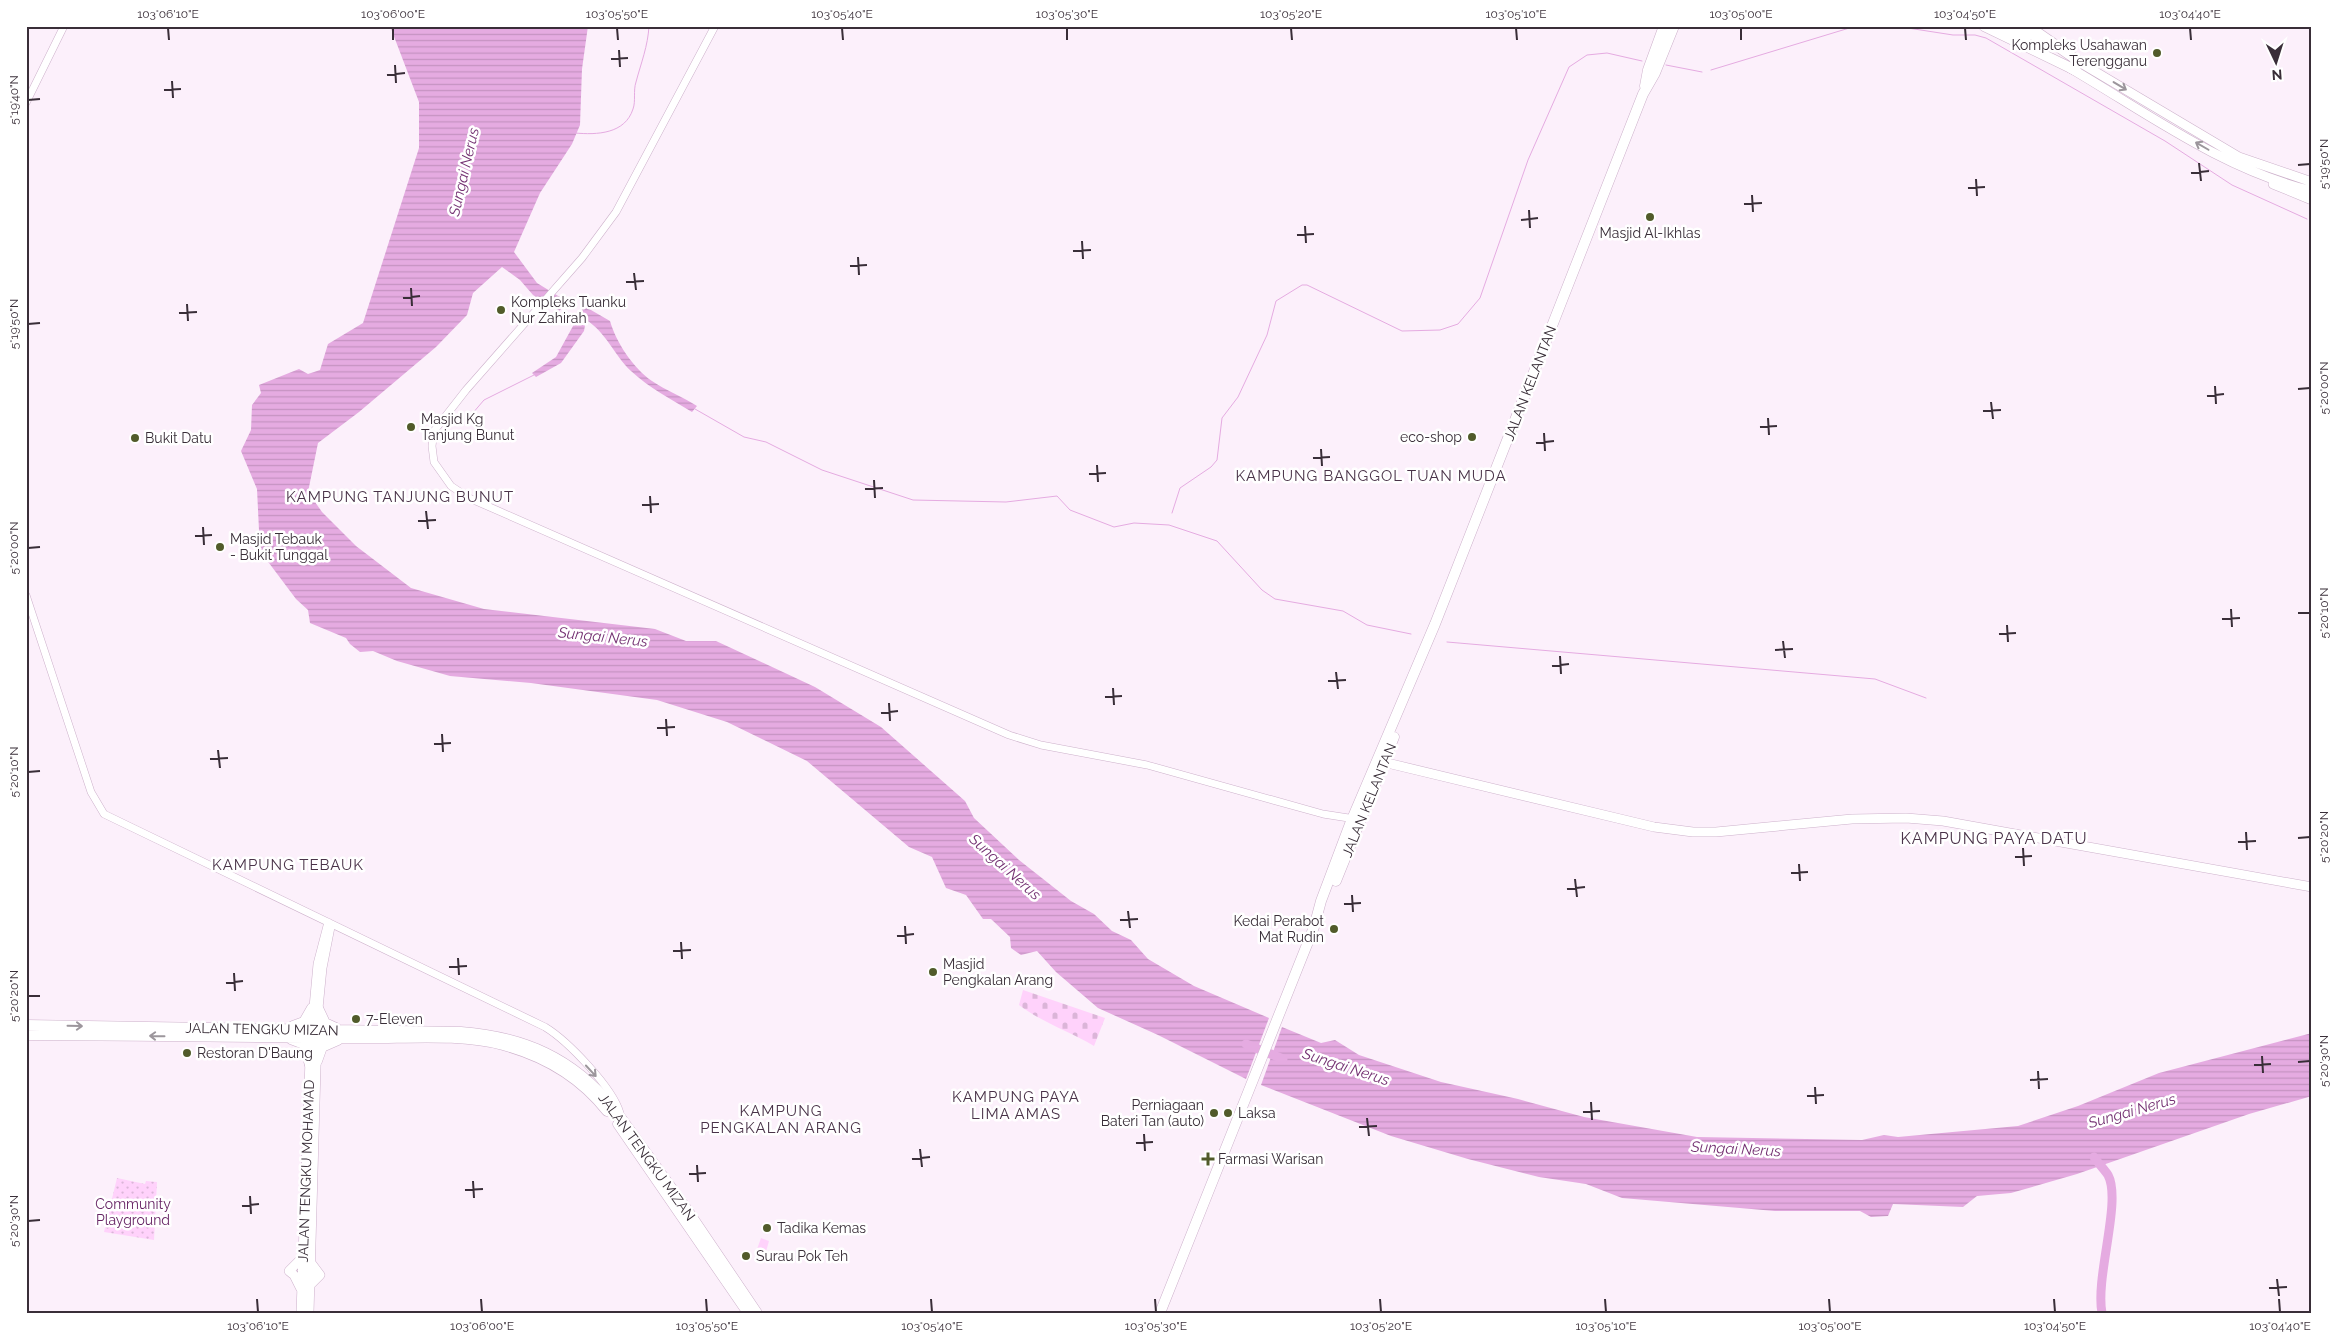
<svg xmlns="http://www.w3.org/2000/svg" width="2338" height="1339" font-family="Raleway,sans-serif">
<defs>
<pattern id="cemetery-stones" width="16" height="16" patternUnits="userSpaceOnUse" patternTransform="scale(1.25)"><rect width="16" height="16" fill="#ffd2fb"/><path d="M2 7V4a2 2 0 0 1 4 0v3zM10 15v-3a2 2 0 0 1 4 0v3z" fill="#dbb5d8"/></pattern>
<pattern id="park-dots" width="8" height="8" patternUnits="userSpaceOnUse" patternTransform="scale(1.25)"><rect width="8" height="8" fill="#ffd2fb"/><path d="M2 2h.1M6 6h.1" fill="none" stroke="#dbb5d8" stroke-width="1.8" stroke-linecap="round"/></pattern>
<pattern id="water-rules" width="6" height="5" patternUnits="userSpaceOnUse" patternTransform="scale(1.25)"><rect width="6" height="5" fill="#e5abe1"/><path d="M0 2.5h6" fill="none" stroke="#c593c2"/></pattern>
</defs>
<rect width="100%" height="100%" fill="#fcf0fb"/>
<!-- cemetery -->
<path fill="url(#cemetery-stones)" d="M 1023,990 L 1105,1018 L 1094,1046 C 1069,1031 1041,1022 1019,1005 Z"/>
<!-- park -->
<path fill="url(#park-dots)" d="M 117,1178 L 145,1184 L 146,1181 L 157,1182 L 154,1240 L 104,1232 Z"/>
<!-- pitch -->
<path fill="#ffd2fb" d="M 761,1238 L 769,1241 L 765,1255 L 756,1252 Z"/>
<!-- water -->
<path fill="url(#water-rules)" d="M 390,26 L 588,26 L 582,69 L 580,125 L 572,144 L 540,193 L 514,252 L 537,283 L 568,302 L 559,311 L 533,295 L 520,280 L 502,267 L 473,293 L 467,315 L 436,347 L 359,412 L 318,443 L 308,492 L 322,512 L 356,546 L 411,588 L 484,609 L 655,629 L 686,641 L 716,641 L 815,687 L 881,727 L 965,801 L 974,818 L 1019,860 L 1071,901 L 1094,914 L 1112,931 L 1131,940 L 1148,959 L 1194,986 L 1269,1018 L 1246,1079 L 1158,1035 L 1098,1008 L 1056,972 L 1037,951 L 1021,955 L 1011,948 L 1010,937 L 991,919 L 983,919 L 966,895 L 946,888 L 932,857 L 909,847 L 807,761 L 727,722 L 657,700 L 531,683 L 450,676 L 397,661 L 373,651 L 360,652 L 350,644 L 346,638 L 310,623 L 308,610 L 296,599 L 260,551 L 257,489 L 241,451 L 251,430 L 252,405 L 261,393 L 259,385 L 299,369 L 308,374 L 320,370 L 328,344 L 363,323 L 419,148 L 419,102 Z
M 584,306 L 610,321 C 616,342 633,368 652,381 C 665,390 683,397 697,406 L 692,412 C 671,399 649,388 631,371 C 614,355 606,332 586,320 L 584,331 L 561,363 L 536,377 L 532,373 L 556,357 Z
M 1282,1027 L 1321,1043 L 1335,1040 L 1359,1055 L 1441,1082 L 1518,1099 L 1584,1117 L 1697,1137 L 1862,1140 L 1884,1135 L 1898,1137 L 2018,1126 L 2078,1106 L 2159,1073 L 2312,1033 L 2312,1096 L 2249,1114 L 2077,1174 L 2011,1193 L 1977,1196 L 1963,1207 L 1893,1204 L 1888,1216 L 1871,1217 L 1860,1211 L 1775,1211 L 1622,1198 L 1586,1184 L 1539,1177 L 1468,1159 L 1391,1136 L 1261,1085 Z"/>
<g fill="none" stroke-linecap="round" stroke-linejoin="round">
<!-- stream -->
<path stroke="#e5abe1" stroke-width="1" d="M 1895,26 L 1953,35 L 1975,35 L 1986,38 L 2165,141 L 2232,185 L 2307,219
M 1666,65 L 1702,72
M 1711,70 L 1856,26
M 575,133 C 597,135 625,134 633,109 C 636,101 633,91 636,82 C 641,63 648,46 649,26
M 695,409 L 744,437 L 766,442 L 822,470 L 913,500 L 1006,502 L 1057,496 L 1070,510 L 1114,527 L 1134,523 L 1169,525 L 1217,541 L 1262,590 L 1275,599 L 1343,611 L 1367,625 L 1411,634
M 472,414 L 484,400 L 534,375
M 1172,513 L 1180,488 L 1211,467 L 1217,460 L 1222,418 L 1238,397 L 1267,335 L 1276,301 L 1302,285 L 1307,285 L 1402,331 L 1440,330 L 1458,324 L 1480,298 L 1528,160 L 1569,67 L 1587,55 L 1607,53 L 1642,61
M 1447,642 L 1875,679 L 1926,698"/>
<!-- river -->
<path stroke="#e5abe1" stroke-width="9" d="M 1246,1044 L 1283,1059
M 2094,1157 C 2098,1163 2104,1169 2108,1175 C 2122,1201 2095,1277 2102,1313"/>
<!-- minor casing -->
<g stroke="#cdb1cb" stroke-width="8">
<path id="minor" d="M 715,26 L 616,212 L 582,258 L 466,390 L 434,431 L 432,446 L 434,462 L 451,486 L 469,498 L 1009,735 L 1041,745 L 1147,765 L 1323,814 L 1355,819
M 26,103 L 64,26
M 26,595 L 91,792 L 104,814 L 545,1027 C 568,1041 613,1088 620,1113
M 311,1029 L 317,964 L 328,922
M 317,1029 L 323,968 L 331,927"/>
</g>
<!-- major casing -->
<g stroke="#cdb1cb" stroke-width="10">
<path id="major" d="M 2000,26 L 2027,42
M 2017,26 L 2041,40
M 2074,59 L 2239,157 L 2312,182
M 2070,68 C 2147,113 2224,170 2312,191
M 2273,184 L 2312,200
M 1379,761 L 1654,827 L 1693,832 L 1716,832 L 1852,819 L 1906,818 L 1943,821 L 2312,887
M 310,1285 L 320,1275 L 311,1263
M 301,1289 L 294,1275 L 289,1271 L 303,1257
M 301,1313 L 311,1031
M 309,1313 L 317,1032"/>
</g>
<!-- highway casing -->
<g stroke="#cdb1cb" stroke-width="11">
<path id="highway" d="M 1984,26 L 2075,70
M 2028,26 L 2080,62
M 1645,86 L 1648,70 L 1664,26
M 1336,881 L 1394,737
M 318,1008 L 325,1023 L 336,1028
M 26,1025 L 461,1032 C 525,1037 572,1058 613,1107 L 688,1211 L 757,1313
M 293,1026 L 304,1022 L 312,1008
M 26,1035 C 136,1036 246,1036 356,1038 C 403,1039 459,1033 503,1045 C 544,1056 581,1078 607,1111
M 291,1039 L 304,1044 L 310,1065
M 317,1061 L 322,1047 L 338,1040
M 618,1124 L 748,1313
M 1160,1313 L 1314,927 L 1321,901 L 1350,824 L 1435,624 L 1643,94 L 1655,73 L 1674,26"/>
</g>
<!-- minor -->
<use href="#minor" stroke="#fff" stroke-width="7"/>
<!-- major -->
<use href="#major" stroke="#fff" stroke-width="9"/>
<!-- highway -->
<use href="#highway" stroke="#fff" stroke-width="10"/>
</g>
<!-- one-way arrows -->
<defs><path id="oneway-shaft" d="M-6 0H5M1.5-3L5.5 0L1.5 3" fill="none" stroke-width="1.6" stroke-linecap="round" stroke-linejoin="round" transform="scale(1.25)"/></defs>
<g stroke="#9c969c">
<use href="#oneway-shaft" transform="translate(2120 86) rotate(31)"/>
<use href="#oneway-shaft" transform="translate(2202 146) rotate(-150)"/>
<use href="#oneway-shaft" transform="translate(75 1026) rotate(1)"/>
<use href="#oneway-shaft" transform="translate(157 1036) rotate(-179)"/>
<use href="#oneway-shaft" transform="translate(591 1071) rotate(47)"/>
</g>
<!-- ticks -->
<path fill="none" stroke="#392e38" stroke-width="2" d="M 168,28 L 169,40M 393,28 L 393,40M 617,28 L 618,40M 842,28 L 843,40M 1067,28 L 1067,40M 1291,28 L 1292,40M 1516,28 L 1517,40M 1741,28 L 1741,40M 1965,28 L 1966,40M 2190,28 L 2191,40M 619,50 L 620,67M 611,59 L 628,58M 395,65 L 396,83M 387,75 L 405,73M 172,81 L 173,98M 164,90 L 181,89M 28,100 L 40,99M 2199,163 L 2201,181M 2298,165 L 2310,164M 2191,173 L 2209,171M 1976,179 L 1977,196M 1968,188 L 1985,187M 1752,195 L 1753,212M 1744,204 L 1762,203M 1529,210 L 1530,228M 1521,220 L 1538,218M 1305,226 L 1306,243M 1297,235 L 1314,234M 1082,241 L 1083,259M 1073,251 L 1091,250M 858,257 L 859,275M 850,266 L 867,265M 634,273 L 636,290M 626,282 L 644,281M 411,288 L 412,306M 403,298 L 420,296M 187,304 L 188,321M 179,313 L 197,312M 28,324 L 40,323M 2215,386 L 2216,404M 2298,389 L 2310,388M 2207,396 L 2224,394M 1991,402 L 1993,419M 1983,411 L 2001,410M 1768,418 L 1769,435M 1760,427 L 1777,426M 1544,433 L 1545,451M 1536,443 L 1554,441M 1321,449 L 1322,466M 1313,458 L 1330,457M 1097,465 L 1098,482M 1089,474 L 1106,473M 874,480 L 875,498M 865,489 L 883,488M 650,496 L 651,513M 642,505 L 659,504M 426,511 L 428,529M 418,521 L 436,520M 203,527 L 204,545M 195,536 L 212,535M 28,548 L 40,547M 2231,609 L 2232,627M 2298,613 L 2310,613M 2222,619 L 2240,618M 2007,625 L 2008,642M 1999,634 L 2016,633M 1783,641 L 1785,658M 1775,650 L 1793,649M 1560,656 L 1561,674M 1552,666 L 1569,664M 1336,672 L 1338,689M 1328,681 L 1346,680M 1113,688 L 1114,705M 1105,697 L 1122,696M 889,703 L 890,721M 881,713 L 898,711M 666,719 L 667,736M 657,728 L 675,727M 442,734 L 443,752M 434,744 L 451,743M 218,750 L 220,768M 210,759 L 228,758M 28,772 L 40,771M 2246,832 L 2247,850M 2298,838 L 2310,837M 2238,842 L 2256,841M 2023,848 L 2024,866M 2015,857 L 2032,856M 1799,864 L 1800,881M 1791,873 L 1808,872M 1575,879 L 1577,897M 1567,889 L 1585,887M 1352,895 L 1353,912M 1344,904 L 1361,903M 1128,911 L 1130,928M 1120,920 L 1138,919M 905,926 L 906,944M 897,936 L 914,934M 681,942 L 682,959M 673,951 L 691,950M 458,958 L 459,975M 449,967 L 467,966M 234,973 L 235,991M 226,983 L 243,981M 28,996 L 40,996M 2262,1056 L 2263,1073M 2298,1062 L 2310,1061M 2254,1065 L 2271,1064M 2038,1071 L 2039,1089M 2030,1080 L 2048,1079M 1815,1087 L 1816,1104M 1807,1096 L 1824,1095M 1591,1102 L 1592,1120M 1583,1112 L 1600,1111M 1367,1118 L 1369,1136M 1359,1127 L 1377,1126M 1144,1134 L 1145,1151M 1136,1143 L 1153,1142M 920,1149 L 922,1167M 912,1159 L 930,1157M 697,1165 L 698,1182M 689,1174 L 706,1173M 473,1181 L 474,1198M 465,1190 L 483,1189M 250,1196 L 251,1214M 242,1206 L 259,1204M 28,1221 L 40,1220M 2277,1279 L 2279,1296M 2269,1288 L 2287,1287M 257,1299 L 258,1312M 481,1299 L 482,1312M 706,1299 L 707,1312M 931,1299 L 932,1312M 1155,1299 L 1156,1312M 1380,1299 L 1381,1312M 1605,1299 L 1606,1312M 1829,1299 L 1830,1312M 2054,1299 L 2055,1312M 2279,1299 L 2280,1312"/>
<!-- markers -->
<g fill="#515b2a" stroke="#fff" stroke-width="2">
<circle cx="2157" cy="53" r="5"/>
<circle cx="1650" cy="217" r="5"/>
<circle cx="501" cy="310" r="5"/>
<circle cx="411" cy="427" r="5"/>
<circle cx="1472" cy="437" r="5"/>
<circle cx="135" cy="438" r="5"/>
<circle cx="220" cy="547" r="5"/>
<circle cx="1334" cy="929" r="5"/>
<circle cx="933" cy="972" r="5"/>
<circle cx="356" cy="1019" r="5"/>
<circle cx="187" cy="1053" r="5"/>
<circle cx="1214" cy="1113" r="5"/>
<circle cx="1228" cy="1113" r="5"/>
<path d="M1205.5 1151.5h5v5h5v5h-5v5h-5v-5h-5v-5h5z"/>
<circle cx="767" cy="1228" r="5"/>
<circle cx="746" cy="1256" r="5"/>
</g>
<g text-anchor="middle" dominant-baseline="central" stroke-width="5" stroke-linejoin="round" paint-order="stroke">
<!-- poi labels -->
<g font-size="14" fill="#392e38" stroke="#fff" text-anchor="start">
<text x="2147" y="45" text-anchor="end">Kompleks Usahawan<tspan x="2147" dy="16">Terengganu</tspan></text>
<text x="1650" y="233" text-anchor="middle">Masjid Al-Ikhlas</text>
<text x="511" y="302">Kompleks Tuanku<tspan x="511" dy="16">Nur Zahirah</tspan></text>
<text x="421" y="419">Masjid Kg<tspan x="421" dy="16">Tanjung Bunut</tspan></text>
<text x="1462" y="437" text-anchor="end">eco-shop</text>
<text x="145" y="438">Bukit Datu</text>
<text x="230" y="539">Masjid Tebauk<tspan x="230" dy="16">- Bukit Tunggal</tspan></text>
<text x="1324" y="921" text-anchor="end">Kedai Perabot<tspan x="1324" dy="16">Mat Rudin</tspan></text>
<text x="943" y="964">Masjid<tspan x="943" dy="16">Pengkalan Arang</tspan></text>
<text x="366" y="1019">7-Eleven</text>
<text x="197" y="1053">Restoran D'Baung</text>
<text x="1204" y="1105" text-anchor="end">Perniagaan<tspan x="1204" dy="16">Bateri Tan (auto)</tspan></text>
<text x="1238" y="1113">Laksa</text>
<text x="1218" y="1159">Farmasi Warisan</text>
<text x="777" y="1228">Tadika Kemas</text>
<text x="756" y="1256">Surau Pok Teh</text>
</g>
<!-- street labels -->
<g font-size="14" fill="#392e38" stroke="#fff">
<text transform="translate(1530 383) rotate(-69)">JALAN KELANTAN</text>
<text transform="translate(1369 800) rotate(-68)">JALAN KELANTAN</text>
<text transform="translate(262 1029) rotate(1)">JALAN TENGKU MIZAN</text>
<text transform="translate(647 1157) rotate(54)">JALAN TENGKU MIZAN</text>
<text transform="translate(306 1171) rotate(-88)">JALAN TENGKU MOHAMAD</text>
</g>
<!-- park labels -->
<g font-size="14" fill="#662364" stroke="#fff">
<text x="133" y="1204">Community<tspan x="133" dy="16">Playground</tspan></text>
</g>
<!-- water labels -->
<g font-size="15" font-style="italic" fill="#743172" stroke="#fff">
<text transform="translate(464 172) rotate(-77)">Sungai Nerus</text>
<text transform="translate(603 637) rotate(6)">Sungai Nerus</text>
<text transform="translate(1005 867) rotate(42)">Sungai Nerus</text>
<text transform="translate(1346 1067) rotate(18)">Sungai Nerus</text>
<text transform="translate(2132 1111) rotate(-16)">Sungai Nerus</text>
<text transform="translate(1736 1149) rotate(3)">Sungai Nerus</text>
</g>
<!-- neighbourhood labels -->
<g font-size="15" letter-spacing="1" fill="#4a3349" stroke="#fff">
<text x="1371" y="476">KAMPUNG BANGGOL TUAN MUDA</text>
<text x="400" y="497">KAMPUNG TANJUNG BUNUT</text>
<text x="288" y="865">KAMPUNG TEBAUK</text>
<text x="1016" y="1097">KAMPUNG PAYA<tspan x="1016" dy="17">LIMA AMAS</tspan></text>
<text x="781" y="1111">KAMPUNG<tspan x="781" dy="17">PENGKALAN ARANG</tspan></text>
</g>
<!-- quarter labels -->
<g font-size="16" letter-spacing="1" fill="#4a3349" stroke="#fff">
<text x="1994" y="838">KAMPUNG PAYA DATU</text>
</g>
</g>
<!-- border -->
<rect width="2338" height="1339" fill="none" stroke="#ffffff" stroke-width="55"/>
<!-- north arrow -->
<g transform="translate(2276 62) rotate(176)" stroke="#ffffff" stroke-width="4" paint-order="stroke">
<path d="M0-4L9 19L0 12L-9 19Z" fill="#392e38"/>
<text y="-8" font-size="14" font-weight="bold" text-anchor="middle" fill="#392e38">N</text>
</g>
<rect x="28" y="28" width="2282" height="1284" fill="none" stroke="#392e38" stroke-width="2"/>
<g font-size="12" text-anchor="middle" fill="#392e38">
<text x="168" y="18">103°06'10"E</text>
<text x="393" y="18">103°06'00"E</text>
<text x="617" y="18">103°05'50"E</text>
<text x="842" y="18">103°05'40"E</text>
<text x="1067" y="18">103°05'30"E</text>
<text x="1291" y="18">103°05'20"E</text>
<text x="1516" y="18">103°05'10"E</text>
<text x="1741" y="18">103°05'00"E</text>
<text x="1965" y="18">103°04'50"E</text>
<text x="2190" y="18">103°04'40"E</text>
<text transform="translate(14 100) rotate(-90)" y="4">5°19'40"N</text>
<text transform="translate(2324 164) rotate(-90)" y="4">5°19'50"N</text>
<text transform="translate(14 324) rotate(-90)" y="4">5°19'50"N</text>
<text transform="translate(2324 388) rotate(-90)" y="4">5°20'00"N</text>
<text transform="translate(14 548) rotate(-90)" y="4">5°20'00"N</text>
<text transform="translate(2324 613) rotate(-90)" y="4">5°20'10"N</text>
<text transform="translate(14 772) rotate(-90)" y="4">5°20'10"N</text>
<text transform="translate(2324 837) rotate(-90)" y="4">5°20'20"N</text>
<text transform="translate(14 996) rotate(-90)" y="4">5°20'20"N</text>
<text transform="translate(2324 1061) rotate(-90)" y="4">5°20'30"N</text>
<text transform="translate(14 1221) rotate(-90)" y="4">5°20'30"N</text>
<text x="258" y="1330">103°06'10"E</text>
<text x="482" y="1330">103°06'00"E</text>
<text x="707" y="1330">103°05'50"E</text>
<text x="932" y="1330">103°05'40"E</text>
<text x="1156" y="1330">103°05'30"E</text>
<text x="1381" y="1330">103°05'20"E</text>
<text x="1606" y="1330">103°05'10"E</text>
<text x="1830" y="1330">103°05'00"E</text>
<text x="2055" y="1330">103°04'50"E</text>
<text x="2280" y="1330">103°04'40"E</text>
</g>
</svg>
